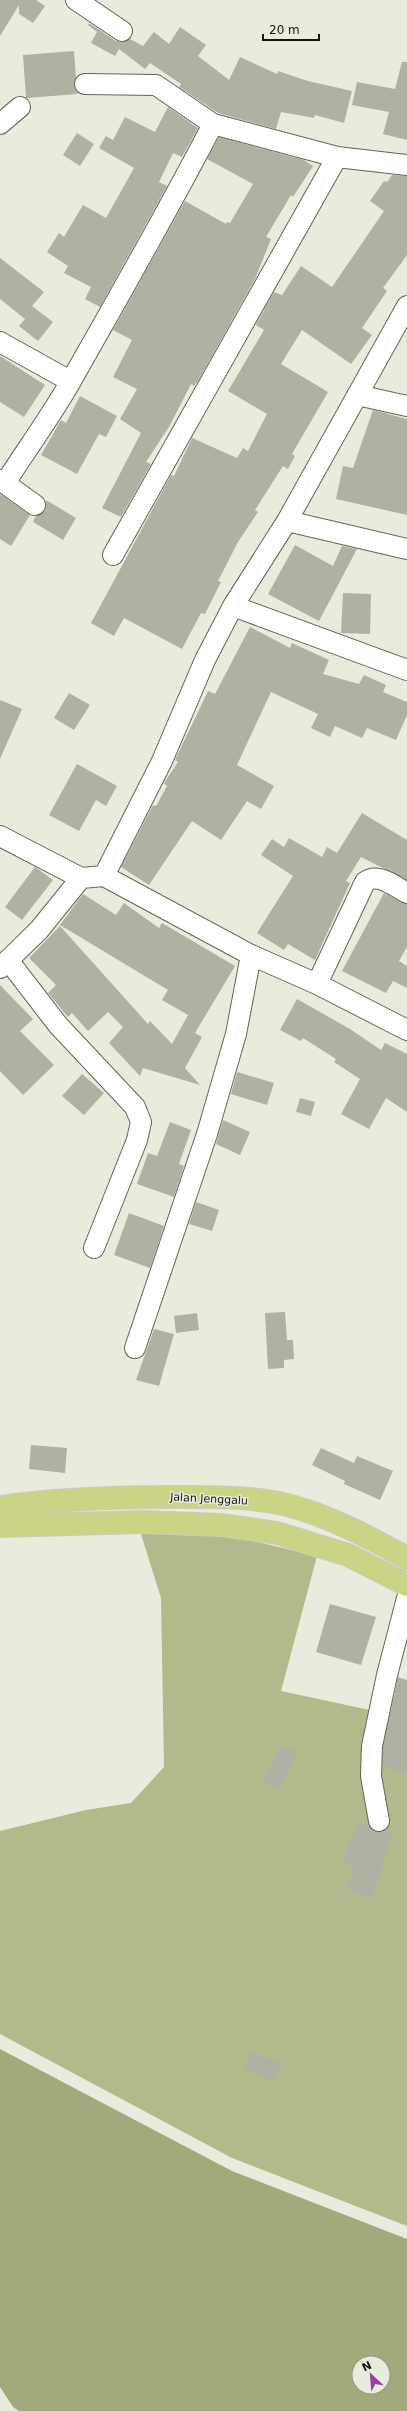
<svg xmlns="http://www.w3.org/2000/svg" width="407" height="2411" font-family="'DejaVu Sans',sans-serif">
<rect width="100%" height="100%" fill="#e9ecdd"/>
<!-- forest -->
<path fill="#b2b98a" d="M 140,1531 L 227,1535 L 317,1556 L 281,1691 L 407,1718 L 407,2226 L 232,2158 L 0,2034 L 0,1831 L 86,1810 L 131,1803 L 164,1767 L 161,1598 Z"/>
<!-- water -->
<path fill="#a2a97b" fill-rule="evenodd" d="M 0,2049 L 232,2171 L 407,2239 L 407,2411 L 19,2411 L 13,2407 L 0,2387 ZM 359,2363 L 383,2363 L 383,2387 L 359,2387 Z"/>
<!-- building -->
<path fill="#afb1a3" d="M 0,0 L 36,0 L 45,6 L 33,23 L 19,14 L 19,5 L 0,36 Z
M 89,23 L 116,41 L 122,42 L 130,39 L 143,46 L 154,32 L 169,44 L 180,27 L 206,45 L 198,56 L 229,80 L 240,57 L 277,74 L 278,71 L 308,81 L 352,91 L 344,123 L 315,115 L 314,118 L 281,112 L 276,129 L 218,113 L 179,87 L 181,84 L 150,63 L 145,69 L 119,49 L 115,56 L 91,43 L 97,32 L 88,25 Z
M 74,51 L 76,77 L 74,84 L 78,94 L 26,98 L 23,55 Z
M 402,62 L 407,62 L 407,140 L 383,134 L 389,112 L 352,105 L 357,82 L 395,89 Z
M 168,107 L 198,128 L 182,157 L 173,153 L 159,182 L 167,186 L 100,307 L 85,299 L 91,287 L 64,273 L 68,266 L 47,252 L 59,233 L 64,237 L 83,205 L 106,218 L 134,168 L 99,148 L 106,136 L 113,140 L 125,117 L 155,132 Z
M 77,133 L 94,144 L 80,166 L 63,155 Z
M 219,137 L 304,160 L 313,166 L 293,197 L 291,195 L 266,237 L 271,239 L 255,279 L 198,381 L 194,386 L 191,384 L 169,427 L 146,462 L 151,464 L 121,517 L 102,508 L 141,433 L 120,419 L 137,389 L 113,377 L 132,340 L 113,330 L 185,201 L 226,224 L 227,222 L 230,223 L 253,184 L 207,159 Z
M 392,175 L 407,176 L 407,255 L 383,288 L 387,291 L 362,328 L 372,335 L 351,364 L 302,330 L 281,364 L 328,392 L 292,454 L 295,456 L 288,469 L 283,466 L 255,510 L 258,512 L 238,542 L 218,581 L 221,582 L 205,614 L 201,613 L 182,649 L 124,618 L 114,636 L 91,623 L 171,475 L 174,476 L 192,438 L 237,458 L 243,448 L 248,451 L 267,414 L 228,391 L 264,330 L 256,325 L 274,292 L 282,295 L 301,266 L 332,287 L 384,211 L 370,201 L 384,181 L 387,182 Z
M 0,258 L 44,292 L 32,306 L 53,322 L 38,341 L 19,326 L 25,319 L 0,299 Z
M 0,356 L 45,385 L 24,417 L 0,402 Z
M 80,396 L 117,416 L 106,437 L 99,434 L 77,474 L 41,455 L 61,420 L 66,423 Z
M 373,410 L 407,419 L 407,515 L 336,499 L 343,466 L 353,468 Z
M 0,494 L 30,515 L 11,546 L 0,539 Z
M 46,500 L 76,518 L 63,540 L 33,522 L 36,516 L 45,511 Z
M 295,545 L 333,566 L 342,546 L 357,549 L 319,621 L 268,594 Z
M 343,593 L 371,594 L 370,634 L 341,633 Z
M 250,627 L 290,648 L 292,643 L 329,660 L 323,674 L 359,684 L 364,675 L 386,685 L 383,692 L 407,702 L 407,715 L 396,740 L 367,728 L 362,738 L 335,726 L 330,737 L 311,728 L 318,714 L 271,692 L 237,765 L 274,786 L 261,809 L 247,801 L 221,840 L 192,821 L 149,885 L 121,867 L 153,805 L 156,806 L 167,786 L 164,783 L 178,762 L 175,760 L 208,691 L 215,694 Z
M 69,693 L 90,705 L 74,730 L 54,718 Z
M 0,700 L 22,709 L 0,759 Z
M 77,764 L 117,786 L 106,806 L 96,800 L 79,831 L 49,815 Z
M 362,813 L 407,840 L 407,880 L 361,857 L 346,881 L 350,883 L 315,960 L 288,944 L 284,950 L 257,933 L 293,876 L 261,855 L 272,839 L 284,847 L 289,838 L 322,857 L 327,847 L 337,853 Z
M 35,867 L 53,880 L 22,920 L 5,907 Z
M 384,893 L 407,904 L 407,947 L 399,961 L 407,966 L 407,988 L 393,981 L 386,993 L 342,971 Z
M 83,894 L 116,915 L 124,903 L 159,928 L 162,923 L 235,966 L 195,1033 L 202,1037 L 185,1068 L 200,1085 L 143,1068 L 140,1076 L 109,1043 L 123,1027 L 108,1012 L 88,1031 L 72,1013 L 68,1017 L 48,993 L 56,985 L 29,958 L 60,926 L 148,1024 L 150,1021 L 172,1044 L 188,1015 L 162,1000 L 168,990 L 60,925 Z
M 0,985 L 33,1019 L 20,1031 L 54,1065 L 23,1095 L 0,1071 Z
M 297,999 L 350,1029 L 381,1050 L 385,1043 L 407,1054 L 407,1112 L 386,1098 L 369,1129 L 341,1114 L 360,1079 L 334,1062 L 336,1059 L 303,1038 L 301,1041 L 280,1030 Z
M 237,1072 L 274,1083 L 267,1105 L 231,1094 Z
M 82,1074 L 104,1093 L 84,1115 L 62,1096 Z
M 300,1098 L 315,1102 L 311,1116 L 296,1112 Z
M 223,1120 L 250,1132 L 240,1155 L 216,1144 Z
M 170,1122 L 191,1130 L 179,1164 L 184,1166 L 174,1197 L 137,1184 L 148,1153 L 157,1156 Z
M 196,1202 L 219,1210 L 212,1231 L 189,1224 Z
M 129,1213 L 164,1226 L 150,1268 L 114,1255 Z
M 285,1312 L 287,1340 L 293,1340 L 294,1359 L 284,1360 L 284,1368 L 268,1369 L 265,1313 Z
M 197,1313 L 199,1330 L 176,1333 L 174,1316 Z
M 154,1329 L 174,1334 L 159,1386 L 136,1380 Z
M 31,1445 L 67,1448 L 65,1473 L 29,1469 Z
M 321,1448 L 354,1463 L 357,1456 L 393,1471 L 380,1500 L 344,1484 L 345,1481 L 312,1465 Z
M 330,1604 L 376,1617 L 361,1665 L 316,1652 Z
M 398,1677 L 407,1680 L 407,1774 L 383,1766 L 383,1747 Z
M 280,1746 L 296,1752 L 280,1789 L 264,1783 Z
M 357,1822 L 369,1826 L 375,1832 L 384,1831 L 393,1834 L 372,1898 L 347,1890 L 354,1867 L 343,1863 Z
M 252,2051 L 281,2064 L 273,2082 L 244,2069 Z"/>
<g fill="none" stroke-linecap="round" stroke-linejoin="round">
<!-- minor casing -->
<g stroke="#636558" stroke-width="22">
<path id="minor" d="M 76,0 L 122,31
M 85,84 L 156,85 L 213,124
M 0,124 L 20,107
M 0,342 L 70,381
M 357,395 L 407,406
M 0,480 L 35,505
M 5,483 C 27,449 51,416 71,381 C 119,296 168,211 213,124 L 337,157 L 407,165
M 287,521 L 407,549
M 113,555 L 337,157
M 233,606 L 407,670
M 0,836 L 81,878 L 104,876 L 251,955 L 317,984 L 407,1030
M 104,876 L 162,761 L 205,660 L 233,606 L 287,521 L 407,306
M 8,960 L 58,1025 L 135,1107 L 141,1122 L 137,1140 L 94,1248
M 0,968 L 39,930 L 81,878
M 317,984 L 365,882 C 378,872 394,886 407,893
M 135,1348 L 207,1134 L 236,1034 L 251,955
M 379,1821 L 371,1776 L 372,1746 L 387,1675 L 407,1598"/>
</g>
<!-- major casing -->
<g stroke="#cbcbca" stroke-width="24">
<path id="major" d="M 0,1507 C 56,1499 113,1497 170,1497 C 206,1497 243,1496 279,1503 C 324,1513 367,1536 407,1558
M 0,1526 L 144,1522 L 222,1525 L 277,1533 L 348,1555 L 407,1585"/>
</g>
<!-- minor -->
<use href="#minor" stroke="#fff" stroke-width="20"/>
<!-- major -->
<use href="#major" stroke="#cbd384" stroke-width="22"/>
</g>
<g text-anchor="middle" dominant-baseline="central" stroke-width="3" stroke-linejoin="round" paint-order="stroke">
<!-- street labels -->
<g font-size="11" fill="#13140f" stroke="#e9ecdd">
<text transform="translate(209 1499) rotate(3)">Jalan Jenggalu</text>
</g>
</g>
<!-- north arrow -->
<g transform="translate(371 2375) rotate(334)"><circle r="19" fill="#e9ecdd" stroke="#93968b"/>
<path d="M0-3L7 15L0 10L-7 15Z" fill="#9e3ea5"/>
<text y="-6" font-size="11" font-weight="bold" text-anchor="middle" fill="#13140f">N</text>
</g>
<!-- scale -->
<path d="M263 34v6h56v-6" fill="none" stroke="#13140f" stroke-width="2"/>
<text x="269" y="34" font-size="12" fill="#13140f" stroke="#e9ecdd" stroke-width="3" paint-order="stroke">20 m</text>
</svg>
